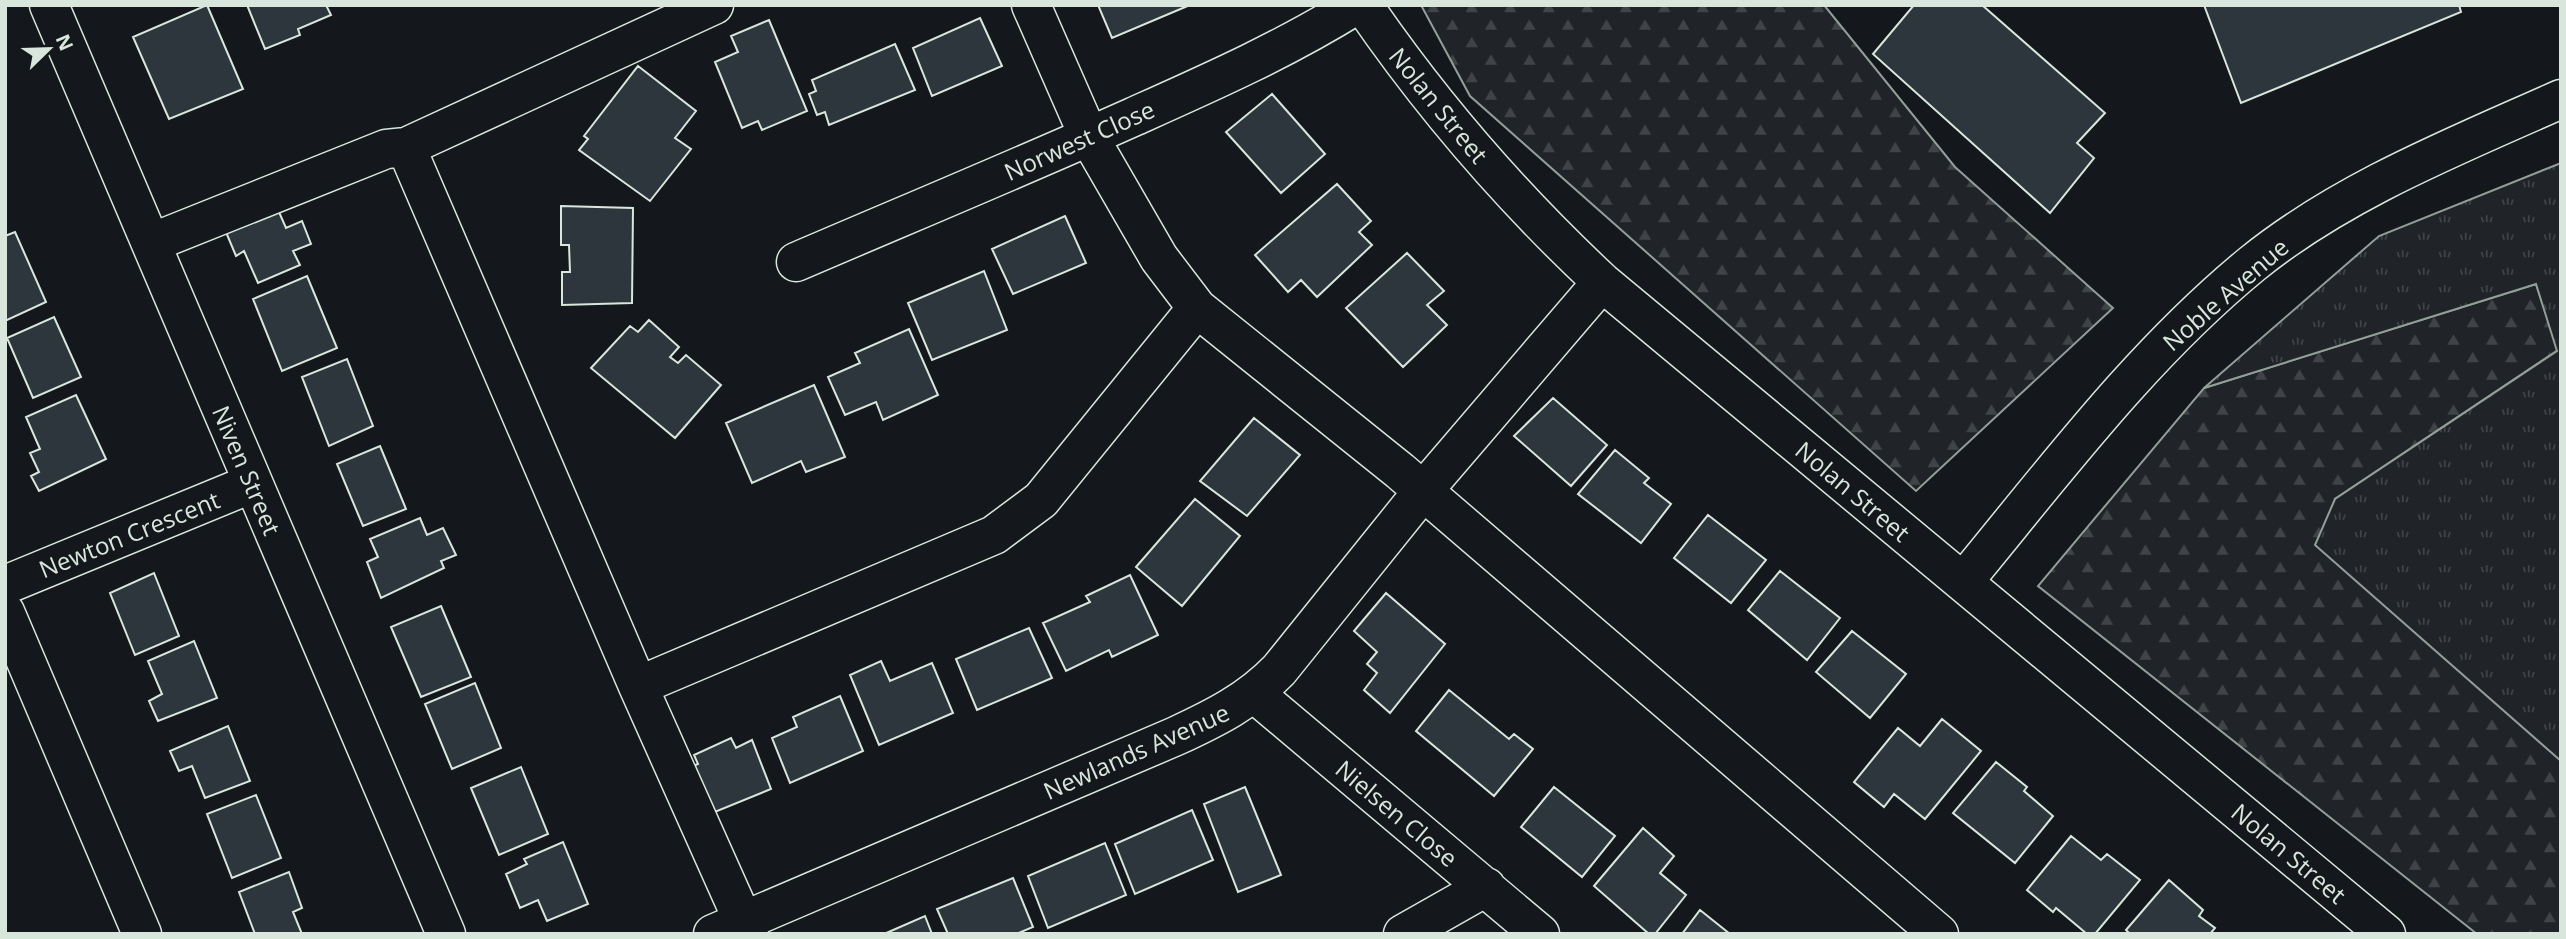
<svg xmlns="http://www.w3.org/2000/svg" width="2566" height="939" font-family="'Open Sans',sans-serif">
<defs>
<pattern id="forest-firs" width="22" height="20" patternUnits="userSpaceOnUse" patternTransform="scale(1.75)"><rect width="22" height="20" fill="#202428"/><path d="M5 1l3.5 6h-7zM16 11l3.5 6h-7z" fill="#404447"/></pattern>
<pattern id="park-tufts" width="24" height="20" patternUnits="userSpaceOnUse" patternTransform="scale(1.75)"><rect width="24" height="20" fill="#202428"/><path d="M3 7l-1-3M5 7V3M7 7l1-3M15 17l-1-3M17 17v-4M19 17l1-3" fill="none" stroke="#404447"/></pattern>
</defs>
<rect width="100%" height="100%" fill="#14181c"/>
<!-- forest -->
<path fill="url(#forest-firs)" stroke="#939e99" stroke-width="2" d="M 1421,5 L 1824,5 L 1955,167 L 2113,308 L 1916,491 L 1470,96 Z
M 2536,284 L 2558,350 L 2335,499 L 2561,754 L 2561,934 L 2477,934 L 2038,586 L 2204,388 Z"/>
<!-- park -->
<path fill="url(#park-tufts)" stroke="#939e99" stroke-width="2" d="M 2561,163 L 2561,761 L 2315,545 L 2335,499 L 2557,351 L 2536,284 L 2204,388 L 2379,236 Z"/>
<!-- building -->
<path fill="#2c363c" stroke="#d8e6dc" stroke-width="2" d="M 207,5 L 243,89 L 169,119 L 133,37 Z
M 247,5 L 326,5 L 331,15 L 298,29 L 300,35 L 265,49 Z
M 1098,5 L 1190,5 L 1112,38 Z
M 1914,5 L 1982,5 L 2105,113 L 2077,143 L 2094,158 L 2050,213 L 1873,54 Z
M 2204,5 L 2459,5 L 2461,12 L 2241,103 Z
M 980,18 L 1002,66 L 932,96 L 913,48 Z
M 769,20 L 807,111 L 762,130 L 758,121 L 742,128 L 715,62 L 738,52 L 731,36 Z
M 895,44 L 915,90 L 829,125 L 825,112 L 817,115 L 809,94 L 816,91 L 812,80 Z
M 638,66 L 696,111 L 675,138 L 691,149 L 650,201 L 579,150 L 588,139 L 584,136 Z
M 1272,94 L 1325,154 L 1281,193 L 1226,132 Z
M 1337,184 L 1371,221 L 1359,232 L 1372,245 L 1317,297 L 1301,280 L 1288,292 L 1255,255 Z
M 275,203 L 286,228 L 302,221 L 311,244 L 293,251 L 300,265 L 258,283 L 244,251 L 236,256 L 223,225 Z
M 561,206 L 633,208 L 632,303 L 562,305 L 562,272 L 570,272 L 569,245 L 561,245 Z
M 1065,216 L 1086,263 L 1013,294 L 992,249 Z
M 15,232 L 46,302 L 5,321 L 5,236 Z
M 1407,253 L 1444,291 L 1427,305 L 1447,325 L 1403,367 L 1346,308 Z
M 984,271 L 1007,330 L 932,360 L 908,303 Z
M 307,276 L 337,348 L 282,371 L 253,299 Z
M 54,317 L 81,377 L 33,398 L 7,338 Z
M 649,320 L 679,347 L 670,357 L 678,363 L 686,355 L 721,385 L 675,438 L 591,368 L 630,326 L 638,332 Z
M 909,329 L 938,395 L 883,420 L 876,402 L 845,415 L 828,377 L 860,363 L 855,353 Z
M 347,359 L 373,426 L 329,446 L 302,377 Z
M 814,385 L 845,457 L 806,472 L 801,461 L 752,483 L 726,423 Z
M 76,395 L 106,459 L 39,491 L 31,476 L 39,472 L 30,453 L 40,449 L 26,417 Z
M 1553,398 L 1607,445 L 1571,486 L 1514,436 Z
M 1254,418 L 1300,455 L 1247,516 L 1200,481 Z
M 380,446 L 406,509 L 363,526 L 337,464 Z
M 1615,450 L 1649,478 L 1644,483 L 1671,504 L 1641,543 L 1578,494 Z
M 1195,499 L 1240,536 L 1182,606 L 1136,567 Z
M 1708,515 L 1766,560 L 1731,603 L 1674,558 Z
M 420,518 L 427,535 L 443,528 L 456,555 L 441,561 L 444,568 L 381,598 L 367,562 L 378,557 L 370,539 Z
M 1780,571 L 1840,618 L 1807,660 L 1748,610 Z
M 154,573 L 179,636 L 135,655 L 110,593 Z
M 1130,575 L 1158,635 L 1112,657 L 1109,650 L 1066,671 L 1043,623 L 1090,602 L 1086,596 Z
M 1386,593 L 1445,644 L 1390,713 L 1364,690 L 1377,673 L 1367,664 L 1377,652 L 1354,631 Z
M 441,606 L 471,677 L 421,697 L 391,627 Z
M 1029,628 L 1052,678 L 977,710 L 956,659 Z
M 1852,631 L 1906,674 L 1870,718 L 1816,672 Z
M 194,641 L 217,698 L 158,721 L 149,701 L 162,694 L 148,661 Z
M 881,661 L 890,681 L 932,663 L 953,713 L 879,745 L 850,675 Z
M 475,683 L 501,748 L 452,769 L 425,704 Z
M 1449,690 L 1509,739 L 1514,734 L 1533,749 L 1494,796 L 1416,731 Z
M 840,696 L 863,751 L 790,783 L 772,738 L 797,727 L 793,717 Z
M 1942,719 L 1981,751 L 1925,819 L 1894,794 L 1884,807 L 1854,782 L 1898,728 L 1920,746 Z
M 228,726 L 250,781 L 205,798 L 192,766 L 179,771 L 170,751 Z
M 731,738 L 736,748 L 752,740 L 771,789 L 705,816 L 686,769 L 698,764 L 694,755 Z
M 1996,762 L 2027,787 L 2024,791 L 2053,816 L 2015,863 L 1953,813 Z
M 521,767 L 548,834 L 499,855 L 471,788 Z
M 1245,787 L 1281,875 L 1238,892 L 1204,804 Z
M 1554,787 L 1615,836 L 1582,877 L 1521,827 Z
M 256,795 L 281,858 L 232,878 L 207,814 Z
M 1192,810 L 1213,860 L 1135,894 L 1115,844 Z
M 1643,828 L 1674,856 L 1660,873 L 1686,895 L 1655,934 L 1649,934 L 1594,886 Z
M 2071,836 L 2101,860 L 2107,854 L 2140,880 L 2095,934 L 2087,934 L 2056,908 L 2053,912 L 2027,890 Z
M 563,842 L 588,904 L 547,921 L 538,900 L 520,908 L 506,874 L 527,864 L 524,859 Z
M 1105,843 L 1126,895 L 1048,928 L 1028,876 Z
M 289,872 L 302,908 L 293,912 L 302,934 L 255,934 L 239,892 Z
M 1013,878 L 1033,927 L 1016,934 L 948,934 L 937,909 Z
M 2169,880 L 2203,910 L 2199,916 L 2215,928 L 2210,934 L 2130,934 L 2126,930 Z
M 1700,910 L 1730,934 L 1682,934 Z
M 925,916 L 932,934 L 884,934 Z"/>
<g fill="none" stroke-linecap="round" stroke-linejoin="round">
<!-- minor casing -->
<g stroke="#d8e6dc" stroke-width="41">
<path id="minor" d="M 49,5 L 446,934
M 1031,5 L 1089,137 L 1159,258 L 1197,308 L 1400,471 L 1939,934
M 1363,5 C 1433,107 1512,198 1602,282 L 2386,934
M 406,147 L 638,686 L 749,934
M 151,243 L 386,149 L 406,147 L 714,5
M 796,262 C 908,214 1021,167 1133,117 C 1209,83 1284,50 1356,5
M 1963,582 C 2054,472 2141,355 2252,264 C 2342,191 2456,146 2561,99
M 5,585 L 253,483
M 5,612 L 142,934
M 638,686 L 994,535 L 1041,500 L 1197,308
M 1254,693 L 1540,934
M 713,934 L 1176,736 C 1215,718 1249,701 1279,670 L 1423,491 L 1602,282
M 1403,934 L 1486,887"/>
</g>
<!-- minor -->
<use href="#minor" stroke="#14181c" stroke-width="38"/>
</g>
<g text-anchor="middle" dominant-baseline="central" stroke-width="5" stroke-linejoin="round" paint-order="stroke">
<!-- street labels -->
<g font-size="24" fill="#d8e6dc" stroke="#14181c">
<text transform="translate(1439 105) rotate(51)">Nolan Street</text>
<text transform="translate(1079 140) rotate(-24)">Norwest Close</text>
<text transform="translate(2225 294) rotate(-41)">Noble Avenue</text>
<text transform="translate(247 470) rotate(67)">Niven Street</text>
<text transform="translate(1853 491) rotate(40)">Nolan Street</text>
<text transform="translate(129 534) rotate(-22)">Newton Crescent</text>
<text transform="translate(1136 751) rotate(-24)">Newlands Avenue</text>
<text transform="translate(1397 813) rotate(40)">Nielsen Close</text>
<text transform="translate(2289 853) rotate(40)">Nolan Street</text>
</g>
</g>
<!-- border -->
<rect width="2566" height="939" fill="none" stroke="#d8e6dc" stroke-width="14"/>
<!-- north arrow -->
<g transform="translate(49 49) rotate(67)" stroke="#14181c" stroke-width="5" paint-order="stroke">
<path d="M0-5L12 26L0 18L-12 26Z" fill="#d8e6dc"/>
<text y="-10" font-size="19" font-weight="bold" text-anchor="middle" fill="#d8e6dc">N</text>
</g>
</svg>
